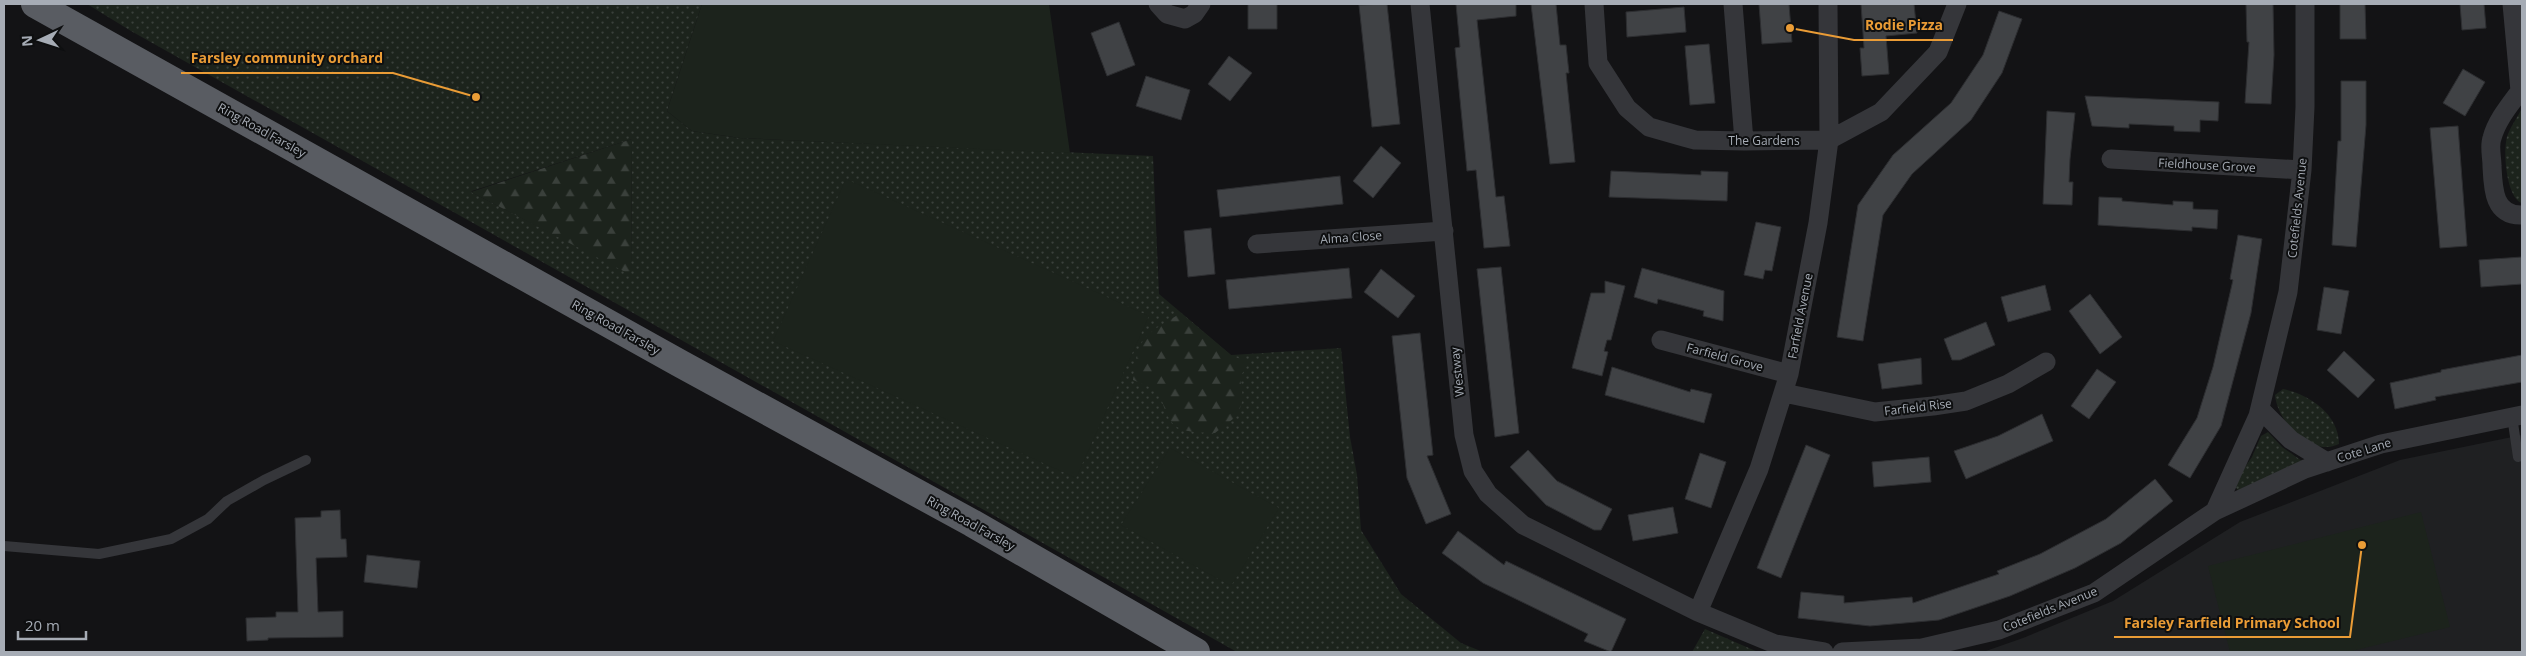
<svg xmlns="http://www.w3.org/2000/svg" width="2526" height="656" font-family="'Open Sans',sans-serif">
<defs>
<pattern id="green-dots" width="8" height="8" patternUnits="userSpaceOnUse" patternTransform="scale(1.25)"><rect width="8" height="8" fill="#1c231c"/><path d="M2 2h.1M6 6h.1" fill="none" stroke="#3a403b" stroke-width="1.8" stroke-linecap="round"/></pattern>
<pattern id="forest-firs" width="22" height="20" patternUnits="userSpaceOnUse" patternTransform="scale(1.25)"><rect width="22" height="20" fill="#1c231c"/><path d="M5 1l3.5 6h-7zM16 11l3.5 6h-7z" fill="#3a403b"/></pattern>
</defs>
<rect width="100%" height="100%" fill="#131315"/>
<!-- built -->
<path fill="#1f2022" d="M 2522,435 L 2522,652 L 1983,652 L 2023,638 L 2113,601 L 2240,522 L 2400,460 Z"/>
<!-- green -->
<path fill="url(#green-dots)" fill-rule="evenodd" d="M 87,4 L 702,4 L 667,111 L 692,131 L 740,138 L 1153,156 L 1159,294 L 1231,355 L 1341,348 L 1350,437 L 1357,475 L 1361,530 L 1401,594 L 1461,643 L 1483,652 L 1237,652 L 131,31 ZM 632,139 L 631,274 L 471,192 L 472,191 Z
M 2521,110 L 2522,111 L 2522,203 C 2506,198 2502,148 2508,134 C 2511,126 2517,118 2521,110 Z
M 2283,389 C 2309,394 2339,414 2339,444 C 2311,458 2277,421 2275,395 Z
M 2268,432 L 2282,447 L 2302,461 L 2239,491 L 2235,487 L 2237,478 L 2252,457 L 2261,436 Z
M 1705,629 L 1758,652 L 1692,652 Z"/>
<!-- forest -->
<path fill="url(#forest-firs)" d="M 632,139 L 631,275 L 471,192 Z
M 1181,313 L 1231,355 L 1249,363 L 1240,377 L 1243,398 L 1238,415 L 1215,433 C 1175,432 1170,430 1159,391 L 1133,380 C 1139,334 1144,336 1181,313 Z"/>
<!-- pitch -->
<path fill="#1c231c" d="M 702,4 L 1049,4 L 1070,153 L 740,138 L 692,131 L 667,111 Z
M 846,179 L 1149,316 L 1076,478 L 773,341 Z
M 1170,448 L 1279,508 L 1231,586 L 1121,525 Z
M 2421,512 L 2450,627 L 2348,652 L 2230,652 L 2208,566 Z"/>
<!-- building -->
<path fill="#404245" stroke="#2d2e31" d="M 1248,4 L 1277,4 L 1277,29 L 1248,29 Z
M 1387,4 L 1400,124 L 1372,127 L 1359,5 Z
M 1456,4 L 1516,4 L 1516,16 L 1477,20 L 1496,197 L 1504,196 L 1510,246 L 1484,248 L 1476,170 L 1467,171 L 1455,48 L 1460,47 Z
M 1531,4 L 1556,4 L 1560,45 L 1566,45 L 1569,73 L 1566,73 L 1575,162 L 1550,164 Z
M 1759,4 L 1789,4 L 1792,42 L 1762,44 Z
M 1861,4 L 1914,4 L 1917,33 L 1886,36 L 1889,74 L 1862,76 L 1860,48 L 1864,48 Z
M 2246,4 L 2273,4 L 2274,55 L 2271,104 L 2245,103 L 2249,42 L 2247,42 Z
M 2340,4 L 2365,4 L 2366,39 L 2340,39 Z
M 2460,4 L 2484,4 L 2486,28 L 2462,30 Z
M 1684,7 L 1686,32 L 1627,37 L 1626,12 Z
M 1999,11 L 2022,19 L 2002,73 L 1971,120 L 1912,174 L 1883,215 L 1863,341 L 1837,337 L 1858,205 L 1893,155 L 1951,103 L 1983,55 Z
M 1119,22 L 1135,65 L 1107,76 L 1091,33 Z
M 1709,44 L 1715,103 L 1690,105 L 1685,46 Z
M 1229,56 L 1252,73 L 1230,101 L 1208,84 Z
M 2463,69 L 2485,82 L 2465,116 L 2443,103 Z
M 1146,76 L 1190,90 L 1181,120 L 1136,106 Z
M 2341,81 L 2366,81 L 2366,125 L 2356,247 L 2332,245 L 2338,141 L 2341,141 Z
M 2085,96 L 2219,102 L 2218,121 L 2200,120 L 2200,132 L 2174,131 L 2174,126 L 2129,124 L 2129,128 L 2092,126 Z
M 2047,111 L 2075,113 L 2070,159 L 2069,182 L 2073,182 L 2072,205 L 2043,204 Z
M 2458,126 L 2467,246 L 2440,248 L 2430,128 Z
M 1381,146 L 1401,163 L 1373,198 L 1353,181 Z
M 1611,171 L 1701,175 L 1701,171 L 1728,172 L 1727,201 L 1609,197 Z
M 1340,176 L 1343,204 L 1220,217 L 1217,190 Z
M 2099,197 L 2122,198 L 2122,201 L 2173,205 L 2173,201 L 2193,202 L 2193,209 L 2218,210 L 2217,229 L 2192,227 L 2192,231 L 2098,225 Z
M 1756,222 L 1781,227 L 1772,271 L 1765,270 L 1763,279 L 1744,275 Z
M 1211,228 L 1215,274 L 1188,277 L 1184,231 Z
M 2238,235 L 2262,239 L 2251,313 L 2221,426 L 2190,478 L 2168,465 L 2197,418 L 2213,367 L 2233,280 L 2230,279 Z
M 2522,257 L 2522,284 L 2481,287 L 2479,260 Z
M 1501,267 L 1519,433 L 1495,437 L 1477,269 Z
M 1349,268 L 1352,298 L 1229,309 L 1226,280 Z
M 1642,268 L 1724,291 L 1723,321 L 1703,316 L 1704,311 L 1658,299 L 1657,304 L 1634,297 Z
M 1381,269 L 1415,296 L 1398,318 L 1364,292 Z
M 1605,281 L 1625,286 L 1611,340 L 1607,340 L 1604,351 L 1608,352 L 1602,376 L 1572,368 L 1591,293 L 1605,293 Z
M 2045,285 L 2051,310 L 2008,322 L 2001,297 Z
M 2324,287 L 2349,291 L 2341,334 L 2317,330 Z
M 2090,294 L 2122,337 L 2100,354 L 2069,311 Z
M 1986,322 L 1995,345 L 1960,360 L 1952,360 L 1944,339 Z
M 1420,333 L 1433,455 L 1427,456 L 1451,514 L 1426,524 L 1407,478 L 1392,336 Z
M 2344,351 L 2375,380 L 2358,398 L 2327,370 Z
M 2522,355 L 2522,382 L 2435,397 L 2436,400 L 2395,409 L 2390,383 L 2441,372 L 2441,370 Z
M 1921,358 L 1922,384 L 1882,389 L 1878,364 Z
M 1612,367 L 1690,392 L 1691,389 L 1712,394 L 1704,423 L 1605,395 Z
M 2097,369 L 2116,382 L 2089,419 L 2071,406 Z
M 2042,414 L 2053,441 L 1966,479 L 1954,451 L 1998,436 Z
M 1806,445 L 1830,455 L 1781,578 L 1757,568 Z
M 1528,450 L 1557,481 L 1612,509 L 1601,530 L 1594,530 L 1546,505 L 1510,467 Z
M 1700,453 L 1726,462 L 1711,508 L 1685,499 Z
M 1929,457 L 1931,482 L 1874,487 L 1872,462 Z
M 2155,479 L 2173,501 L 2121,543 L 2075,568 L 2010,596 L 1939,620 L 1870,626 L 1798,618 L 1801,592 L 1844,596 L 1844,603 L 1912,597 L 1913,603 L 1999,574 L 1997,571 L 2040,554 L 2106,519 Z
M 1673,507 L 1678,533 L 1633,541 L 1628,515 Z
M 340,510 L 341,539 L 346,539 L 347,557 L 316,558 L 318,612 L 343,611 L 343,637 L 268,638 L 268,640 L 247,641 L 246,618 L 276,617 L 276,612 L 298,612 L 295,518 L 321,517 L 321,511 Z
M 1458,531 L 1504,565 L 1506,561 L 1626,619 L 1611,652 L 1584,641 L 1588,634 L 1483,583 L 1442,553 Z
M 367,555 L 420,561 L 417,588 L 364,582 Z"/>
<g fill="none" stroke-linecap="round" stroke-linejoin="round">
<!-- service -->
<path stroke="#35363a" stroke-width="10" d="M 2512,416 L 2518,457 L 2522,456
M 4,546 L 99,554 L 171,539 L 208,519 L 227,501 L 264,480 L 306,460"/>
<!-- minor -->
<path stroke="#35363a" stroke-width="19" d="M 1158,4 L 1167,14 L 1185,19 L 1194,14 L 1201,4
M 1420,4 L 1464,435 L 1473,471 L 1488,494 L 1523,525 L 1698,612 L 1775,644 L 1824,652
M 1594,4 L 1598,63 L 1627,108 L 1649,127 L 1684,137 L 1695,140 L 1744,141 L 1829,140 L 1881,112 L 1938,52 L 1957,4
M 1733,4 L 1744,141
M 2512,4 L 2520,91 C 2509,106 2497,120 2492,138 C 2489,146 2492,157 2492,166 C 2493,187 2493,216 2522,215
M 2111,159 L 2302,170
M 1257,244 L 1444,231
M 1661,340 L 1789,374
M 1784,393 L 1875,412 L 1933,406 L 1966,401 L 2008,384 L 2046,362
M 2260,409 L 2291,440 L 2327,462
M 2215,511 L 2305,469 L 2381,444 L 2522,415
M 1698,612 L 1759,469 L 1789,374 L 1818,223 L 1829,140 L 1828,4
M 1842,652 L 1922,648 L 1999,630 L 2094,593 L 2215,511 L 2258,416 L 2288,292 L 2302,170 L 2305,107 L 2305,4"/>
<!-- trunk -->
<path stroke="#595c62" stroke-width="28" d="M 35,4 L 681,364 L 972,523 L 1196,652"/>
</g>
<g text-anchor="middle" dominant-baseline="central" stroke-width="4" stroke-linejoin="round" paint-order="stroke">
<!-- street labels -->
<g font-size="12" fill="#a6acb5" stroke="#0e0f10">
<text transform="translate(262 130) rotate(29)">Ring Road Farsley</text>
<text x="1764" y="140">The Gardens</text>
<text transform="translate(2207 165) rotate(3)">Fieldhouse Grove</text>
<text transform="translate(2297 208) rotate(-84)">Cotefields Avenue</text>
<text transform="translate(1351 237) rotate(-4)">Alma Close</text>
<text transform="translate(1800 316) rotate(-79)">Farfield Avenue</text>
<text transform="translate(616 327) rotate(29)">Ring Road Farsley</text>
<text transform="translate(1725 357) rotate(15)">Farfield Grove</text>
<text transform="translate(1457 372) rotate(-96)">Westway</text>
<text transform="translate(1918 407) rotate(-7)">Farfield Rise</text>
<text transform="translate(2364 450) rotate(-17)">Cote Lane</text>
<text transform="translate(971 523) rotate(29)">Ring Road Farsley</text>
<text transform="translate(2050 609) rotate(-22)">Cotefields Avenue</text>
</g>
</g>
<!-- callouts -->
<path fill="none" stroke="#ea9c36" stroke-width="2" d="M1790 28L1854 40H1953M476 97L393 73H181M2362 545L2350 637H2114"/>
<g fill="#ea9c36" stroke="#0e0f10" stroke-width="2">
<circle cx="1790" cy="28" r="5"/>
<circle cx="476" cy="97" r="5"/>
<circle cx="2362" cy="545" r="5"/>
</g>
<g font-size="14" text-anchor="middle" font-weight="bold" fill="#ea9c36" stroke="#0e0f10" stroke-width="4" stroke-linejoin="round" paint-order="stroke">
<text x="1904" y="30">Rodie Pizza</text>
<text x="287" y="63">Farsley community orchard</text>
<text x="2232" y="628">Farsley Farfield Primary School</text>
</g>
<!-- border -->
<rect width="2526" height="656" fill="none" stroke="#a6acb5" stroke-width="10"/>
<!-- north arrow -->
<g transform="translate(40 40) rotate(266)" stroke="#0e0f10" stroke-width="4" paint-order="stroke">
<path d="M0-4L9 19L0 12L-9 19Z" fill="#a6acb5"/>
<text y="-8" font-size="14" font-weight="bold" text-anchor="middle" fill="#a6acb5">N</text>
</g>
<!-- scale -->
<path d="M18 631v8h68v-8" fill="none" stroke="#a6acb5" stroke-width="2.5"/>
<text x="25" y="631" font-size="15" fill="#a6acb5" stroke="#0e0f10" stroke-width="4" paint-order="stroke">20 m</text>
</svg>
